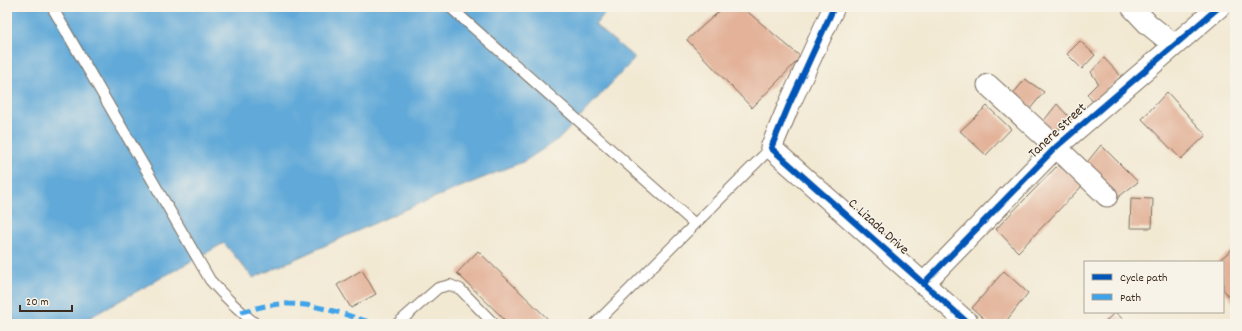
<svg xmlns="http://www.w3.org/2000/svg" width="1242" height="331" font-family="Dekko,sans-serif">
<rect width="100%" height="100%" fill="#f7f3e8"/>
<filter id="ink" filterUnits="userSpaceOnUse"><feTurbulence type="fractalNoise" baseFrequency=".025" numOctaves="2"/><feDisplacementMap in="SourceGraphic" scale="8" xChannelSelector="R" yChannelSelector="G"/><feConvolveMatrix kernelMatrix="1 2 1 2 8 2 1 2 1" color-interpolation-filters="sRGB"/></filter>
<filter id="wash" filterUnits="userSpaceOnUse"><feTurbulence type="fractalNoise" baseFrequency=".012" numOctaves="4" result="noise"/><feDisplacementMap in="SourceGraphic" scale="16" xChannelSelector="R" yChannelSelector="G"/><feGaussianBlur stdDeviation="0.9" result="paint"/><feColorMatrix in="noise" values="0 0 0 0 0 0 0 0 0 0 0 0 0 0 0 0 0 1.4 0 .05"/><feComposite in="paint" operator="in"/></filter>
<g filter="url(#wash)">
<rect width="100%" height="100%" fill="#f2e9d3"/>
<!-- water -->
<path fill="#61a9d8" stroke="#4e6a7b" d="M 7,7 L 610,7 L 595,25 L 635,58 L 561,137 L 525,161 L 406,209 L 253,278 L 224,243 L 78,324 L 7,324 Z"/>
<g id="blocks">
<!-- building -->
<path fill="#e3b299" d="M 724,7 L 742,7 L 801,57 L 752,108 L 687,40 Z
M 1080,41 L 1095,55 L 1082,69 L 1067,54 Z
M 1104,58 L 1121,76 L 1094,103 L 1087,94 L 1098,83 L 1091,72 Z
M 1025,79 L 1044,92 L 1025,115 L 1009,99 Z
M 1167,92 L 1206,135 L 1181,159 L 1142,119 Z
M 1057,104 L 1069,117 L 1050,138 L 1038,128 Z
M 987,106 L 1011,129 L 986,155 L 960,131 Z
M 1101,145 L 1138,182 L 1117,198 L 1084,166 Z
M 1058,165 L 1083,185 L 1018,252 L 996,229 Z
M 1131,198 L 1153,199 L 1152,228 L 1130,228 Z
M 1235,247 L 1235,305 L 1223,289 L 1223,262 L 1217,262 Z
M 478,251 L 549,320 L 544,324 L 509,324 L 457,273 Z
M 362,270 L 376,294 L 351,308 L 337,285 Z
M 1004,271 L 1028,293 L 1004,324 L 990,324 L 972,308 Z
M 1115,312 L 1128,324 L 1103,324 Z"/>
</g>
</g>
<g filter="url(#ink)">
<use href="#blocks" fill-opacity="0" stroke="#7b6d5d" stroke-width="1"/>
<g fill="none" stroke-linecap="round" stroke-linejoin="round">
<!-- lane casing -->
<g stroke="#7b6d5d" stroke-width="12">
<path id="lane" d="M 52,7 L 210,280 C 224,296 239,311 256,324
M 450,7 L 695,224
M 397,324 L 438,288 L 450,285 L 460,289 L 494,324
M 595,324 L 771,148"/>
</g>
<!-- street casing -->
<g stroke="#7b6d5d" stroke-width="23">
<path id="street" d="M 834,7 L 789,105 L 771,148 L 969,324
M 1132,7 L 1148,24 L 1174,45
M 988,85 L 1056,147 L 1107,196
M 923,284 L 1056,147 L 1219,7"/>
</g>
<!-- lane -->
<use href="#lane" stroke="#fff" stroke-width="10"/>
<!-- street -->
<use href="#street" stroke="#fff" stroke-width="21"/>
<!-- quiet -->
<path stroke="#3fa3ea" stroke-width="5" stroke-dasharray="10 5" stroke-linecap="butt" d="M 241,312 C 257,308 273,303 289,304 C 319,304 348,316 376,324"/>
<!-- cycleway casing -->
<g stroke="#f7f3e8" stroke-width="8">
<path id="cycleway" d="M 834,7 L 789,105 L 771,148 L 969,324
M 923,284 L 1056,147 L 1219,7"/>
</g>
<!-- cycleway -->
<use href="#cycleway" stroke="#0057b8" stroke-width="6"/>
</g>
</g>
<g text-anchor="middle" dominant-baseline="central" stroke-width="3" stroke-linejoin="round" paint-order="stroke">
<!-- street labels -->
<g font-size="14" fill="#3b2a1e" stroke="#f7f3e8">
<text transform="translate(1058 131) rotate(-43)">Tanere Street</text>
<text transform="translate(878 227) rotate(42)">C. Lizada Drive</text>
</g>
</g>
<!-- margin -->
<rect width="1242" height="331" fill="none" stroke="#f7f3e8" stroke-width="24"/>
<!-- legend -->
<rect x="1084" y="261" width="140" height="52" fill="#f7f3e8" stroke="#aca397"/>
<rect x="1092" y="274" width="20" height="6" fill="#0057b8" stroke="#aca397"/>
<text x="1120" y="281" font-size="12" fill="#3b2a1e">Cycle path</text>
<rect x="1092" y="294" width="20" height="6" fill="#3fa3ea" stroke="#aca397"/>
<text x="1120" y="301" font-size="12" fill="#3b2a1e">Path</text>
<!-- scale -->
<path d="M20 305v6h52v-6" fill="none" stroke="#3b2a1e" stroke-width="2"/>
<text x="26" y="305" font-size="12" fill="#3b2a1e" stroke="#f7f3e8" stroke-width="3" paint-order="stroke">20 m</text>
</svg>
